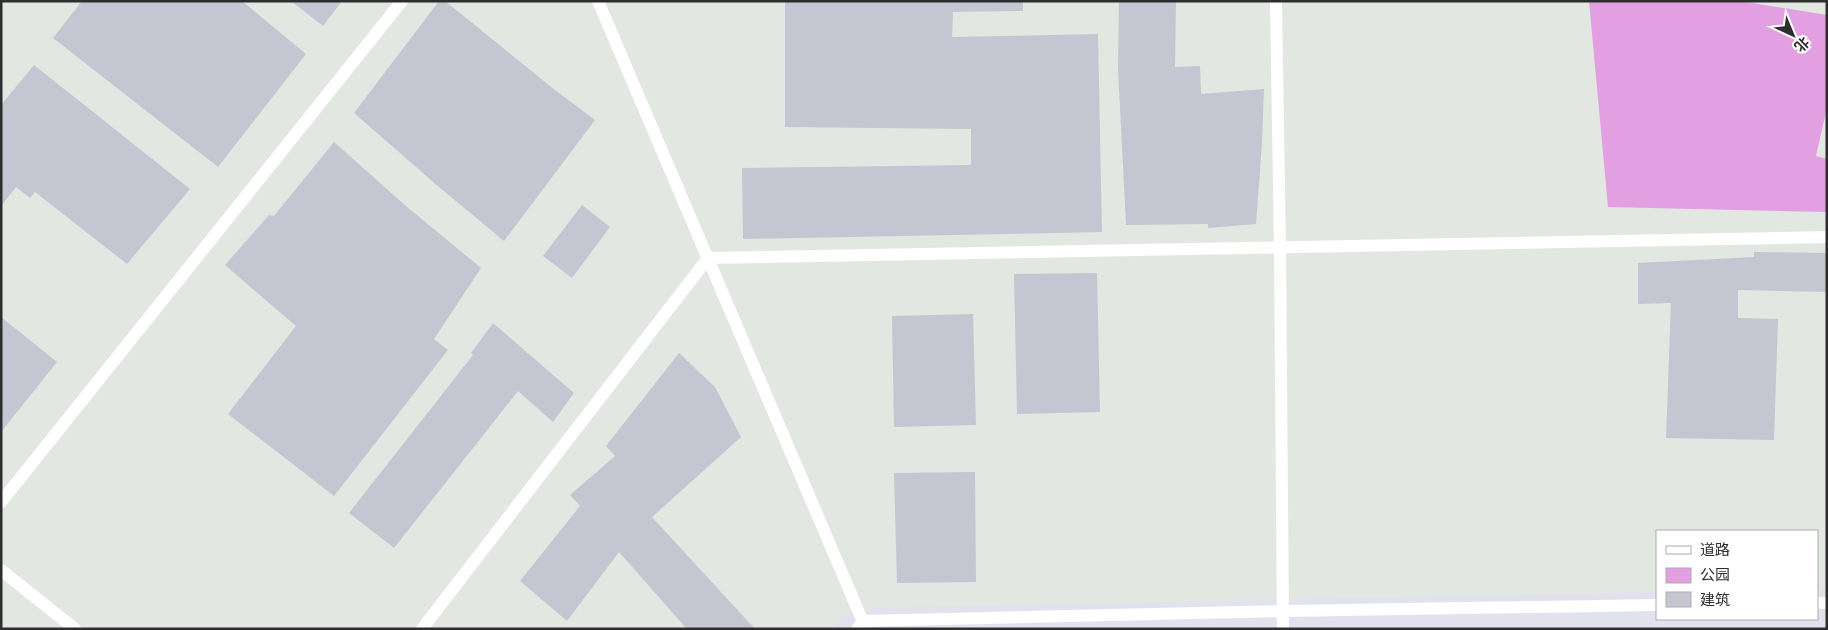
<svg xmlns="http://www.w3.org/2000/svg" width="1828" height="630" font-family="Barlow,'Noto Sans SC',sans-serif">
<rect width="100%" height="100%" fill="#e1e2ee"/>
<!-- industrial -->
<path fill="#e3e7e1" d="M 6,1 L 1589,1 L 1609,207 L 1827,212 L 1827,588 L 1817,588 L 1817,531 L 1657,531 L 1657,592 L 876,608 L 842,617 L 833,629 L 1,629 L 1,9 Z
M 1740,1 L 1827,1 L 1827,15 Z
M 1827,107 L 1827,159 L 1816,156 Z"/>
<!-- green -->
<path fill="#e2a0e2" d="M 1589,1 L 1740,1 L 1827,15 L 1827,107 L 1816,156 L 1827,159 L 1827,212 L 1608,207 Z"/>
<!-- building -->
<path fill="#c5c6d1" d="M 82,1 L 242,1 L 306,54 L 218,167 L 53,38 Z
M 291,1 L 342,1 L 323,26 Z
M 439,1 L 445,1 L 555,90 L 595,120 L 504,241 L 439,187 L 354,113 Z
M 785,1 L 1023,1 L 1023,11 L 953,12 L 952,37 L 1098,34 L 1102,232 L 743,239 L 742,168 L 971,165 L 971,129 L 785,127 Z
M 1119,1 L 1176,1 L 1175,67 L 1200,66 L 1201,94 L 1264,89 L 1262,143 L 1256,224 L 1208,228 L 1208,224 L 1126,225 L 1118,69 Z
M 34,65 L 190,189 L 127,264 L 35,192 L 30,198 L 16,187 L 1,206 L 1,105 Z
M 334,142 L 406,206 L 481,268 L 434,339 L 448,350 L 334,496 L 228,414 L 296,326 L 225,265 L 269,215 L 274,216 Z
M 582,205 L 610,227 L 572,278 L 543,256 Z
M 1754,252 L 1827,253 L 1827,292 L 1738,290 L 1738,318 L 1778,319 L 1774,440 L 1666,438 L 1671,303 L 1638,304 L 1638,263 L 1754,257 Z
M 1097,273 L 1100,412 L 1017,414 L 1014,274 Z
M 973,314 L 976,425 L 894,427 L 892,316 Z
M 1,317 L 57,362 L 1,432 Z
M 493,323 L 574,393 L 553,422 L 518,391 L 394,548 L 349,513 L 473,355 L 471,353 Z
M 679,353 L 715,387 L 741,437 L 652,517 L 755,629 L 687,629 L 619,552 L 567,621 L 520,581 L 580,506 L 570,495 L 615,456 L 606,446 Z
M 975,472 L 976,582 L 897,583 L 894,473 Z"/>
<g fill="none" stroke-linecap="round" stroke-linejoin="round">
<!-- tertiary -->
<path stroke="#fff" stroke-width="12" d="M 598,1 L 866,629
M 1276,1 L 1280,249 L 1283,629
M 1,502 L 402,1
M 1,570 L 75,629
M 1817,603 L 1827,603
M 422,629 L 708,258 L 1827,237
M 857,629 L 863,621 L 1283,611 L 1657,605"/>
</g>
<!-- border -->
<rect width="1828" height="630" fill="none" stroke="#2e2e2e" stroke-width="5"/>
<!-- legend -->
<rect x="1656" y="530" width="162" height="90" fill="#ffffff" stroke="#ababab"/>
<rect x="1666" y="546" width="25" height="8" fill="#ffffff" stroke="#ababab"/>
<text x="1700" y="555" font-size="15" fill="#2e2e2e">道路</text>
<rect x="1666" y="568" width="25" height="15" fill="#e2a0e2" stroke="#ababab"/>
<text x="1700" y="580" font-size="15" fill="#2e2e2e">公园</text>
<rect x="1666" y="592" width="25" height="15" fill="#c5c6d1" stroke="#ababab"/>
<text x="1700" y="605" font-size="15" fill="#2e2e2e">建筑</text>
<!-- north arrow -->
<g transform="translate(1793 35) rotate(136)" stroke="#ffffff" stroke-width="4" paint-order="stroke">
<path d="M0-4L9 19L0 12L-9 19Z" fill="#2e2e2e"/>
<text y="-8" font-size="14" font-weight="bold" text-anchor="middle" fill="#2e2e2e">北</text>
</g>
</svg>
